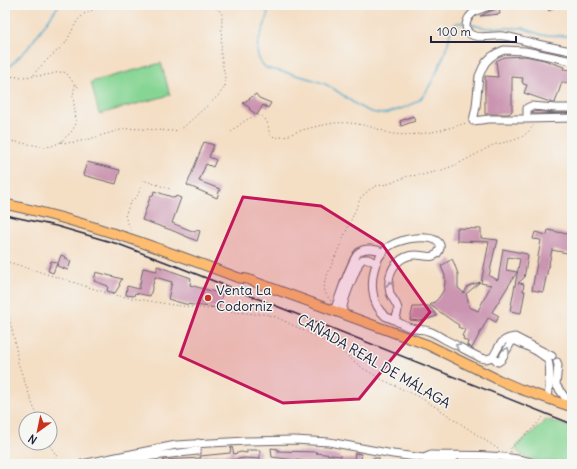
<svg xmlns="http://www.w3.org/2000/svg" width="577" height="469" font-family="Delius,sans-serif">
<rect width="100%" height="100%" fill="#f6f6f2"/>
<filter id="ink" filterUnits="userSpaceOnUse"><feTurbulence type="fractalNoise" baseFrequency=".025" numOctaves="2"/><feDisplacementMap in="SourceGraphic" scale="8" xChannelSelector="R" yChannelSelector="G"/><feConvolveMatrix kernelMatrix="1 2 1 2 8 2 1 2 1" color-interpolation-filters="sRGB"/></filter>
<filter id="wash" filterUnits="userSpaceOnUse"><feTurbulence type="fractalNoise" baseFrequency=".012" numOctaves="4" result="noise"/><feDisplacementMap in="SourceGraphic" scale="16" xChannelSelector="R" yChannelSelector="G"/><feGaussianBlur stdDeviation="0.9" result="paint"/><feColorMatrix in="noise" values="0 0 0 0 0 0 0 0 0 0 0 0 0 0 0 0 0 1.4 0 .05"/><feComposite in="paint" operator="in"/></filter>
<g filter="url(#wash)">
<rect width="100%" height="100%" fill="#f4dec4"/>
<!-- green -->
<path fill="#87d594" stroke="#547c68" d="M 161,63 L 170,95 L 99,114 L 91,82 Z
M 546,419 L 572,428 L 572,462 C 559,461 518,464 516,447 L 519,443 L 540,426 Z
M 246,460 L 295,461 L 295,462 L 321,464 L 224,464 L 240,461 L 245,461 Z"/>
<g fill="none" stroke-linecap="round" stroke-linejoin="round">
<!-- stream -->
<path stroke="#4ba7c9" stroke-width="1.5" d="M 266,5 C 275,24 242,46 266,68 C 286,73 307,76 325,84 C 345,93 364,118 388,113 C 390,112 392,111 394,111 C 403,108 411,106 419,100 C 428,94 445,55 448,43 C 450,37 449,31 453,26 C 457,22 459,22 464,23
M 468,24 L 487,28 L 523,28 L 542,35 L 572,36
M 6,70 L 28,48 L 59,5"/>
</g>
<g id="blocks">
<!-- building -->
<path fill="#cb94b0" d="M 545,5 L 557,5 L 549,11 Z
M 499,8 L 500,14 L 480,16 L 488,12 Z
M 525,56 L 544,60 L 564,67 L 563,69 L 572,70 L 572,84 L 562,82 L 555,103 L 553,103 L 524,93 L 527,85 L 523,84 L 523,82 L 522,82 L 523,78 L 512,77 L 512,111 L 509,114 L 485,114 L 485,76 L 498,77 L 496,61 L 504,57 Z
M 256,94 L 259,98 L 271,103 L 268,108 L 263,105 L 257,115 L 249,109 L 250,108 L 243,103 Z
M 532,111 L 556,113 L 572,113 L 532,114 Z
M 413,116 L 415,121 L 401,126 L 400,121 Z
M 204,142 L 214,145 L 209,157 L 216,160 L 213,167 L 206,164 L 199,181 L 220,189 L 217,198 L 187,185 Z
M 87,162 L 120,170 L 116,184 L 83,175 Z
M 154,191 L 175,198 L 176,196 L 181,198 L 172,223 L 195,232 L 196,230 L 200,231 L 197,241 L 171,230 L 142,220 L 151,195 L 153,196 Z
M 457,228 L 481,229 L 481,238 L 498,240 L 496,248 L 495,248 L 489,276 L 498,280 L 503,249 L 527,254 L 528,256 L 524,278 L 518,283 L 524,284 L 523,291 L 525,291 L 521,313 L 510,311 L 520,259 L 508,257 L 506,270 L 517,272 L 492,312 L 499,316 L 496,322 L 488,318 L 472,348 L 467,345 L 468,342 L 463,339 L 464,337 L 462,336 L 465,330 L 458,327 L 459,325 L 454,322 L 430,305 L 437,300 L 442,293 L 444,289 L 445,282 L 445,276 L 441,266 L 452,259 L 454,263 L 458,274 L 458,288 L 464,293 L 468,286 L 480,282 L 466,294 L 468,300 L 469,307 L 478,311 L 491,285 L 481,283 L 489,242 L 457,241 Z
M 548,230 L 572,235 L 572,254 L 552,250 L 543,292 L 532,290 L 541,240 L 533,239 L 535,232 L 547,235 Z
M 61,255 L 66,257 L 66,259 L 71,261 L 68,270 L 57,266 Z
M 51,261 L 57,263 L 53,273 L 48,271 Z
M 157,266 L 191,278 L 190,285 L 222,294 L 219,308 L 185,304 L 168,299 L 172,282 L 155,277 L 150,296 L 135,293 L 134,296 L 126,295 L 127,286 L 139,289 L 143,268 L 157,271 Z
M 96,272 L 122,279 L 119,284 L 120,285 L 115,293 L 107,291 L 108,286 L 94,281 Z
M 427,306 L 429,306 L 437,316 L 425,320 L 419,321 L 410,320 L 413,307 L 419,307 Z
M 231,447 L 232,447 L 234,454 L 241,452 L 247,453 L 247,450 L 260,450 L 260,459 L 245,458 L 231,460 L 215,464 L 164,464 L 163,460 L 201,458 L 200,456 L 230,453 Z
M 271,448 L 278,449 L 278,451 L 317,452 L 316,453 L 341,456 L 340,459 L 354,459 L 355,453 L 361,454 L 362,464 L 325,464 L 272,457 Z
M 373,458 L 379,458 L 379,464 L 372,464 Z"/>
</g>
</g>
<g filter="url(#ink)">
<use href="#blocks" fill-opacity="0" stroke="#6c646b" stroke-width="1"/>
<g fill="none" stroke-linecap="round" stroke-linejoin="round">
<!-- minor casing -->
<g stroke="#6c646b" stroke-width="9">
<path id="minor" d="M 493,5 C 481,9 468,11 466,25 C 466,30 468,33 472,35 C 480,39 494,35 503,36 C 513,37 523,41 533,43 C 546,46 559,49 572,51
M 5,10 L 7,5
M 572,108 L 556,108 L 531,106 L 527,108 L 527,119 L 572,118
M 527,119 L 489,119 L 473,121 L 476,107 L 479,76 L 483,67 L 486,62 L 491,57 L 497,53 L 504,50 L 525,51 L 572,61
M 340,310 L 336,312 L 335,308 C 339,298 352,257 359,252 C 365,247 376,249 383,252
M 343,314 C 340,303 355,275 359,263 L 363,259 L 368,259 L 376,263
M 395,320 C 396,317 398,313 398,309 C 397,303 392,299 390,293 C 387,282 390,269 398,262 C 402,258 409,255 414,255 C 423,254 434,261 439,251 C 440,249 441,247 440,245 C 436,234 409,238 401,241 C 394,243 387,247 383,252 C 374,262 371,280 373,292 C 374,301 378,310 385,316 C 388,318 393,319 396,321 C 402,324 408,328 416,329 C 419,330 424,329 428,331 C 433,332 439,336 444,339 C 456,345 469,352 481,358 L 486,359 L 493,357
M 557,362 L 558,365 L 556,385 L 572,407
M 548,399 C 549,391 551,366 548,361 C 543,352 525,346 516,341 L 512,341 L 501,360 L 498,362 L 493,357 C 500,345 500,339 515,337 L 552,356
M 424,458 L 431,455 C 466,456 505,453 538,464
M 82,464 L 176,445 L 246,441 L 294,440 L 329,442 L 393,454 L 424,458 L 433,461 L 448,461 L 457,456
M 109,464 L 136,458 L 197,451 L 198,443"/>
</g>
<!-- major casing -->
<g stroke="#6c646b" stroke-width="11">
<path id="major" d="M 5,204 C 86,221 162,249 239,278 L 247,279 L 428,345 L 499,380 L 520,389 L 572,407"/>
</g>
<!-- path -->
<path stroke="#6c646b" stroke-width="1" stroke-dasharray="1 3" stroke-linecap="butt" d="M 5,73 C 7,74 8,76 10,76 C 17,78 39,76 47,75 C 52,74 58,72 63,72 C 70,73 72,86 81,88
M 34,75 L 37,70 L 49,58 L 65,44 L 77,21 L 84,14 L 97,8 L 109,5
M 231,132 C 238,126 256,109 265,119 C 269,123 268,130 270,135 C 274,137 277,138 282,137 C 287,137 291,134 296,132 C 309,128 321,125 335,123 C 348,122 364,124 377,129 C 383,130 388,134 394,134 C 417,137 444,130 466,123
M 5,140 L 45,147 L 52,146 L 61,142 L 72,131 L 76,124 L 76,119 L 73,96 L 75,84
M 61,142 C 76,146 108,132 125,129 C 135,128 146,129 156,130 C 163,130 171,132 178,130 C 182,129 185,126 188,123 L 218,96 L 225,87 L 225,78 L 221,55 L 222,14 L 218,9 L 211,5
M 131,231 L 126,219 L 125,216 L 130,203 L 138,195 L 143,180 L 170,189
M 5,261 L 114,295 L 173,305 L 255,314 L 265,314 L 276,317 L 325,341 L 340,350 L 364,369 L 383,380 L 421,398 L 442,411 L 498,449
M 5,279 L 6,306 L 15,342 L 18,363 L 34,408 L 40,419
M 331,301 C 325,294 323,290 325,280 L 361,197 L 369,190 L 376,186 L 388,184 L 408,176 L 422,175 L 442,170 L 458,164 L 493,145 L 511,141 L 522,137 L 528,132 L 534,125
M 511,452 L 510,449 L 532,429 L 543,417
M 44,464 L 56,459 L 57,456 L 48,443"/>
<!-- minor -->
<use href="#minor" stroke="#fff" stroke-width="7"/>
<!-- major -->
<use href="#major" stroke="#fdbc70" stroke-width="9"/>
<!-- rail -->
<path stroke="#22223b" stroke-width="1.5" d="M 5,215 L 56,226 L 118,244 L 176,266 L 572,424"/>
</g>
<!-- one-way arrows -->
<defs><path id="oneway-chevron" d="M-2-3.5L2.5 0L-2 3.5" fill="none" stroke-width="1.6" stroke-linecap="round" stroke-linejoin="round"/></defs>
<g stroke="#9c9ca7">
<use href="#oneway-chevron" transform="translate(390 284) rotate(-90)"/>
<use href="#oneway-chevron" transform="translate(458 346) rotate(-153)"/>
<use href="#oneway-chevron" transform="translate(507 350) rotate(-62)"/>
</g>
</g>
<!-- marked area -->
<path fill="#c2185b" fill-opacity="0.2" stroke="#c2185b" stroke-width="3" stroke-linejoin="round" d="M 243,197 L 321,206 L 382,244 L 430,312 L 359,399 L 283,403 L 180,356 L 200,299 Z"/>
<!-- markers -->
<circle fill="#c8321e" stroke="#f6f6f2" stroke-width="1.5" cx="208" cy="298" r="4"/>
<g text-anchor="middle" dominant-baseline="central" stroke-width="3" stroke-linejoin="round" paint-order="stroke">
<!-- poi labels -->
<g font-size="14" fill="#22223b" stroke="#f6f6f2" text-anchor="start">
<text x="216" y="290">Venta La<tspan x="216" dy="16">Codorniz</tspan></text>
</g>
<!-- street labels -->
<g font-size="14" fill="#22223b" stroke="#f6f6f2">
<text transform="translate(374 361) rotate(30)">CAÑADA REAL DE MÁLAGA</text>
</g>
</g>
<!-- margin -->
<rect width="577" height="469" fill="none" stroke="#f6f6f2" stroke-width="20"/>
<!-- north arrow -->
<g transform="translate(38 431) rotate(213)"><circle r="19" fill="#f6f6f2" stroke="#a1a1a9"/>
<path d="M0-3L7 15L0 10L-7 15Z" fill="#c8321e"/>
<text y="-6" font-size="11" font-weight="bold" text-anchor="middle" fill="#22223b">N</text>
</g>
<!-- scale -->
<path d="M431 36v6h85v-6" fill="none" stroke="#22223b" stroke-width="2"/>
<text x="437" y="36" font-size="12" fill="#22223b" stroke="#f6f6f2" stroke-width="3" paint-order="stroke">100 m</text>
</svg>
